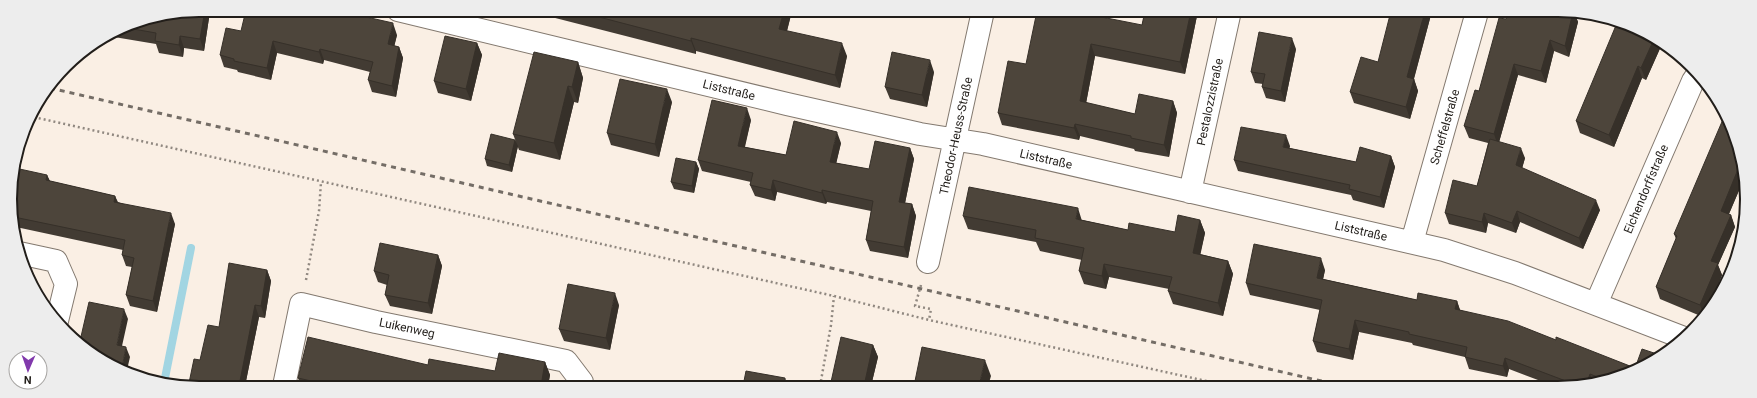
<svg xmlns="http://www.w3.org/2000/svg" width="1757" height="398" font-family="Roboto,sans-serif">
<rect width="100%" height="100%" fill="#faefe4"/>
<g fill="none" stroke-linecap="round" stroke-linejoin="round">
<!-- stream -->
<path stroke="#a2d5e2" stroke-width="8" d="M 164,383 L 191,248"/>
<!-- minor casing -->
<g stroke="#83796f" stroke-width="24">
<path id="minor" d="M 398,10 L 787,104 L 920,134 L 983,144 L 1444,250 L 1515,273 L 1684,338
M 1190,192 L 1230,11
M 1412,242 L 1477,12
M 19,253 L 56,261 L 66,284 L 57,321
M 928,262 L 983,11
M 1596,304 L 1693,81 L 1697,75
M 284,386 L 301,304 L 376,322 L 566,361 L 582,382 L 581,386"/>
</g>
<!-- path -->
<path stroke="#908880" stroke-width="2.5" stroke-dasharray="2 3" stroke-linecap="butt" d="M 29,116 L 834,296 L 929,320 L 1229,386
M 306,280 L 319,211 L 321,182
M 921,285 L 915,306 L 931,309 L 929,320
M 820,386 L 831,325 L 834,296"/>
<!-- minor -->
<use href="#minor" stroke="#fff" stroke-width="22"/>
<!-- rail -->
<path stroke="#746d66" stroke-width="3" stroke-dasharray="5 5" stroke-linecap="butt" d="M 50,88 L 1343,386"/>
</g>
<!-- wall -->
<path fill="#423b33" d="M 524,10 L 721,11 L 743,16 L 745,11 L 792,11 L 787,31 L 847,56 L 840,88 L 696,51 L 696,54 Z
M 849,11 L 873,11 L 872,16 Z
M 1145,11 L 1198,11 L 1185,74 L 1095,56 L 1086,103 L 1135,114 L 1173,101 L 1177,113 L 1169,157 L 1135,151 L 1134,149 L 1080,136 L 1079,140 L 1002,125 L 998,113 L 1026,64 L 1142,25 Z
M 1432,11 L 1414,79 L 1418,91 L 1410,119 L 1354,103 L 1350,92 L 1378,62 Z
M 207,12 L 209,18 L 204,51 L 184,48 L 183,57 L 159,53 L 156,44 L 108,36 L 127,24 Z
M 1508,12 L 1574,12 L 1578,22 L 1569,57 L 1554,51 L 1546,83 L 1518,75 L 1499,142 L 1525,158 L 1522,168 L 1600,210 L 1583,249 L 1520,222 L 1516,233 L 1488,223 L 1486,233 L 1449,224 L 1445,213 L 1477,186 L 1488,143 L 1469,138 L 1464,126 L 1479,91 L 1506,19 Z
M 241,31 L 397,35 L 394,46 L 399,47 L 403,58 L 396,97 L 372,92 L 368,80 L 370,72 L 324,60 L 323,64 L 277,53 L 271,80 L 238,72 L 237,70 L 224,67 L 220,55 Z
M 1653,35 L 1662,44 L 1646,80 L 1642,78 L 1614,147 L 1580,133 L 1576,121 Z
M 477,43 L 482,55 L 471,101 L 438,93 L 434,81 Z
M 1296,49 L 1285,102 L 1266,98 L 1262,87 L 1263,84 L 1255,83 L 1251,72 Z
M 578,62 L 583,78 L 578,103 L 574,102 L 560,160 L 519,150 L 513,134 Z
M 934,72 L 927,107 L 890,99 L 885,87 Z
M 672,102 L 659,157 L 611,145 L 607,133 Z
M 751,120 L 745,147 L 786,155 L 841,143 L 836,163 L 869,169 L 910,148 L 914,159 L 905,203 L 912,204 L 916,216 L 908,258 L 870,251 L 866,240 L 871,211 L 827,202 L 826,204 L 777,192 L 775,201 L 755,196 L 750,185 L 751,182 L 702,171 L 698,160 Z
M 515,140 L 518,146 L 512,172 L 487,166 L 485,159 Z
M 1290,146 L 1289,148 L 1356,162 L 1391,156 L 1395,167 L 1384,208 L 1353,200 L 1351,195 L 1238,171 L 1234,160 Z
M 1741,150 L 1743,181 L 1729,214 L 1731,215 L 1735,227 L 1718,265 L 1722,275 L 1707,312 L 1703,317 L 1660,299 L 1656,287 L 1676,239 L 1674,234 Z
M 696,162 L 699,169 L 694,193 L 674,189 L 671,182 Z
M 47,175 L 50,181 L 115,196 L 118,202 L 175,224 L 157,312 L 130,306 L 126,295 L 132,267 L 126,266 L 122,255 L 123,250 L 16,227 L 10,186 Z
M 963,216 L 1082,220 L 1128,230 L 1175,232 L 1200,220 L 1205,233 L 1200,254 L 1228,261 L 1233,274 L 1223,316 L 1173,304 L 1168,291 L 1169,289 L 1109,277 L 1106,289 L 1084,284 L 1079,271 L 1082,260 L 1040,251 L 1036,242 L 968,229 Z
M 438,255 L 442,266 L 432,314 L 390,306 L 385,295 L 387,285 L 378,282 L 374,271 Z
M 267,270 L 271,281 L 265,318 L 259,317 L 245,386 L 190,386 L 189,383 L 200,360 Z
M 1325,270 L 1323,279 L 1417,300 L 1457,301 L 1460,310 L 1556,340 L 1635,368 L 1641,369 L 1582,386 L 1554,386 L 1509,369 L 1507,377 L 1469,369 L 1465,357 L 1413,345 L 1412,343 L 1359,332 L 1353,360 L 1317,352 L 1313,341 L 1320,310 L 1250,295 L 1246,283 Z
M 619,305 L 610,350 L 564,341 L 559,329 Z
M 873,345 L 878,357 L 871,386 L 833,386 L 831,382 Z
M 545,362 L 550,375 L 548,386 L 301,386 L 298,378 L 428,365 L 495,371 Z"/>
<!-- shaded-wall -->
<path fill="#363029" d="M 203,10 L 207,10 L 207,12 L 209,18 L 204,51 L 200,39 Z
M 784,11 L 792,11 L 784,42 L 779,29 Z
M 870,11 L 873,11 L 872,16 Z
M 1191,11 L 1198,11 L 1185,74 L 1180,62 Z
M 1425,11 L 1432,11 L 1411,89 L 1407,77 Z
M 1573,12 L 1574,12 L 1578,22 L 1569,57 L 1565,46 Z
M 393,23 L 397,35 L 392,56 L 388,44 Z
M 180,36 L 184,48 L 183,57 L 179,45 Z
M 1655,37 L 1662,44 L 1646,80 L 1641,68 Z
M 691,38 L 696,51 L 696,54 L 691,41 Z
M 1292,38 L 1296,49 L 1285,102 L 1281,91 Z
M 1550,40 L 1554,51 L 1546,83 L 1541,71 Z
M 273,41 L 277,53 L 271,80 L 267,68 Z
M 477,43 L 482,55 L 471,101 L 466,89 Z
M 842,43 L 847,56 L 840,88 L 835,75 Z
M 1091,44 L 1095,56 L 1084,114 L 1080,101 Z
M 399,47 L 403,58 L 396,97 L 392,86 Z
M 320,49 L 324,60 L 323,64 L 319,52 Z
M 930,60 L 934,72 L 927,107 L 922,95 Z
M 578,62 L 583,78 L 578,103 L 572,87 Z
M 1514,64 L 1518,75 L 1498,146 L 1494,134 Z
M 1638,66 L 1642,78 L 1614,147 L 1609,135 Z
M 1414,79 L 1418,91 L 1410,119 L 1406,107 Z
M 568,86 L 574,102 L 560,160 L 554,143 Z
M 667,89 L 672,102 L 659,157 L 655,144 Z
M 1173,101 L 1177,113 L 1169,157 L 1164,145 Z
M 747,108 L 751,120 L 742,157 L 738,146 Z
M 1075,124 L 1080,136 L 1079,140 L 1074,128 Z
M 837,132 L 841,143 L 834,173 L 830,162 Z
M 1286,135 L 1290,146 L 1287,158 L 1283,147 Z
M 515,140 L 518,146 L 512,172 L 509,165 Z
M 910,148 L 914,159 L 903,213 L 899,202 Z
M 1521,148 L 1525,158 L 1520,176 L 1516,165 Z
M 1391,156 L 1395,167 L 1384,208 L 1380,197 Z
M 696,162 L 699,169 L 694,193 L 692,186 Z
M 1741,162 L 1743,181 L 1725,223 L 1721,211 Z
M 47,175 L 52,186 L 46,180 Z
M 773,180 L 777,192 L 775,201 L 771,190 Z
M 822,190 L 827,202 L 826,204 L 822,193 Z
M 115,196 L 119,207 L 114,202 Z
M 1596,200 L 1600,210 L 1583,249 L 1579,238 Z
M 912,204 L 916,216 L 908,258 L 904,247 Z
M 1078,208 L 1082,221 L 1076,219 Z
M 1517,211 L 1520,222 L 1516,233 L 1512,223 Z
M 171,213 L 175,224 L 157,312 L 153,301 Z
M 1484,213 L 1488,223 L 1486,233 L 1482,222 Z
M 1731,215 L 1735,227 L 1718,265 L 1722,275 L 1707,312 L 1704,316 L 1700,305 L 1711,261 Z
M 1200,220 L 1205,233 L 1198,266 L 1193,253 Z
M 438,255 L 442,266 L 432,314 L 428,303 Z
M 1321,258 L 1325,270 L 1321,289 L 1317,278 Z
M 1228,261 L 1233,274 L 1223,316 L 1218,303 Z
M 1104,264 L 1109,277 L 1106,289 L 1102,276 Z
M 267,270 L 271,281 L 265,318 L 261,306 Z
M 615,293 L 619,305 L 610,350 L 606,338 Z
M 1457,301 L 1461,313 L 1455,309 Z
M 255,305 L 259,317 L 245,386 L 239,386 Z
M 124,309 L 128,319 L 120,355 L 117,345 Z
M 1355,320 L 1359,332 L 1353,360 L 1349,349 Z
M 873,345 L 878,357 L 871,386 L 864,386 Z
M 126,347 L 130,357 L 127,370 L 122,368 Z
M 1505,358 L 1509,369 L 1507,377 L 1503,366 Z
M 985,360 L 991,376 L 988,386 L 979,386 Z
M 545,362 L 550,375 L 548,386 L 541,386 Z
M 1590,374 L 1594,383 L 1586,385 Z
M 785,378 L 788,386 L 784,386 Z"/>
<!-- building -->
<path fill="#4d453b" stroke="#363029" d="M 199,10 L 205,10 L 200,39 L 180,36 L 179,45 L 155,41 L 156,33 L 122,27 L 127,24 Z
M 246,10 L 335,10 L 393,23 L 388,44 L 399,47 L 392,86 L 368,80 L 373,62 L 320,49 L 319,52 L 273,41 L 267,68 L 234,61 L 234,59 L 220,55 L 226,28 L 241,31 Z
M 572,10 L 721,11 L 743,16 L 745,11 L 784,11 L 779,29 L 842,43 L 835,75 L 691,38 L 691,41 Z
M 1037,11 L 1071,11 L 1142,25 L 1145,11 L 1191,11 L 1180,62 L 1091,44 L 1080,101 L 1135,114 L 1139,94 L 1173,101 L 1164,145 L 1131,138 L 1131,136 L 1075,124 L 1074,128 L 998,113 L 1008,61 L 1026,64 Z
M 1391,11 L 1425,11 L 1407,77 L 1414,79 L 1406,107 L 1350,92 L 1361,57 L 1378,62 Z
M 1508,12 L 1573,12 L 1565,46 L 1550,40 L 1541,71 L 1514,64 L 1494,134 L 1464,126 L 1475,90 L 1479,91 L 1499,18 L 1506,19 Z
M 1617,23 L 1653,35 L 1655,37 L 1641,68 L 1638,66 L 1609,135 L 1576,121 Z
M 1259,32 L 1292,38 L 1281,91 L 1262,87 L 1265,74 L 1251,72 Z
M 445,36 L 477,43 L 466,89 L 434,81 Z
M 534,52 L 578,62 L 572,87 L 568,86 L 554,143 L 513,134 Z
M 892,52 L 930,60 L 922,95 L 885,87 Z
M 620,79 L 667,89 L 655,144 L 607,133 Z
M 712,100 L 747,108 L 738,146 L 786,155 L 794,121 L 837,132 L 830,162 L 869,169 L 875,141 L 910,148 L 899,202 L 912,204 L 904,247 L 866,240 L 873,201 L 822,190 L 822,193 L 773,180 L 771,190 L 750,185 L 753,173 L 698,160 Z
M 1724,117 L 1741,150 L 1741,162 L 1721,211 L 1731,215 L 1711,261 L 1718,263 L 1700,305 L 1656,287 L 1677,236 L 1674,234 Z
M 1241,127 L 1286,135 L 1283,147 L 1356,162 L 1360,147 L 1391,156 L 1380,197 L 1349,189 L 1350,185 L 1234,160 Z
M 491,134 L 515,140 L 509,165 L 485,159 Z
M 1490,139 L 1521,148 L 1516,165 L 1596,200 L 1579,238 L 1517,211 L 1512,223 L 1484,213 L 1482,222 L 1445,213 L 1453,180 L 1477,186 Z
M 676,158 L 696,162 L 692,186 L 671,182 Z
M 15,168 L 47,175 L 46,180 L 115,196 L 114,202 L 171,213 L 153,301 L 126,295 L 134,258 L 122,255 L 125,240 L 14,217 L 10,186 Z
M 969,187 L 1078,208 L 1076,219 L 1128,230 L 1129,223 L 1175,232 L 1178,215 L 1200,220 L 1193,253 L 1228,261 L 1218,303 L 1168,291 L 1172,277 L 1104,264 L 1102,276 L 1079,271 L 1084,248 L 1035,238 L 1036,230 L 963,216 Z
M 380,243 L 438,255 L 428,303 L 385,295 L 389,275 L 374,271 Z
M 1254,244 L 1321,258 L 1317,278 L 1417,300 L 1418,293 L 1457,301 L 1455,309 L 1508,321 L 1556,340 L 1556,337 L 1635,368 L 1634,371 L 1605,380 L 1590,374 L 1586,385 L 1582,386 L 1579,386 L 1505,358 L 1503,366 L 1465,357 L 1467,347 L 1409,334 L 1409,332 L 1355,320 L 1349,349 L 1313,341 L 1322,300 L 1246,283 Z
M 229,263 L 267,270 L 261,306 L 255,305 L 239,386 L 193,386 L 194,384 L 189,383 L 194,359 L 200,360 L 208,325 L 219,327 Z
M 568,284 L 615,293 L 606,338 L 559,329 Z
M 89,302 L 124,309 L 117,345 L 126,347 L 122,368 L 105,363 L 80,341 Z
M 308,337 L 428,365 L 429,359 L 495,371 L 499,353 L 545,362 L 541,386 L 333,386 L 298,378 Z
M 841,337 L 873,345 L 864,386 L 852,386 L 831,382 Z
M 922,347 L 985,360 L 979,386 L 914,386 Z
M 1642,349 L 1660,355 L 1641,369 L 1634,371 Z
M 746,371 L 785,378 L 784,386 L 743,386 Z"/>
<g text-anchor="middle" dominant-baseline="central" stroke-width="4" stroke-linejoin="round" paint-order="stroke">
<!-- street labels -->
<g font-size="12" fill="#221e1a" stroke="#fff">
<text transform="translate(729 90) rotate(14)">Liststraße</text>
<text transform="translate(1210 102) rotate(-78)">Pestalozzistraße</text>
<text transform="translate(1445 127) rotate(-74)">Scheffelstraße</text>
<text transform="translate(956 136) rotate(-78)">Theodor-Heuss-Straße</text>
<text transform="translate(1046 159) rotate(13)">Liststraße</text>
<text transform="translate(1646 189) rotate(-67)">Eichendorffstraße</text>
<text transform="translate(1361 231) rotate(13)">Liststraße</text>
<text transform="translate(407 328) rotate(12)">Luikenweg</text>
</g>
</g>
<!-- crop -->
<path d="M0 0H1757V398H0ZM199 17H1558A182 182 0 0 1 1740 199V199A182 182 0 0 1 1558 381H199A182 182 0 0 1 17 199V199A182 182 0 0 1 199 17Z" fill="#ededed" fill-rule="evenodd"/>
<path fill="none" stroke="#221e1a" stroke-width="2" d="M199 17H1558A182 182 0 0 1 1740 199V199A182 182 0 0 1 1558 381H199A182 182 0 0 1 17 199V199A182 182 0 0 1 199 17Z"/>
<!-- north arrow -->
<g transform="translate(28 370) rotate(182)"><circle r="19" fill="#ffffff" stroke="#a7a5a3"/>
<path d="M0-3L7 15L0 10L-7 15Z" fill="#8139ac"/>
<text y="-6" font-size="11" font-weight="bold" text-anchor="middle" fill="#221e1a">N</text>
</g>
</svg>
